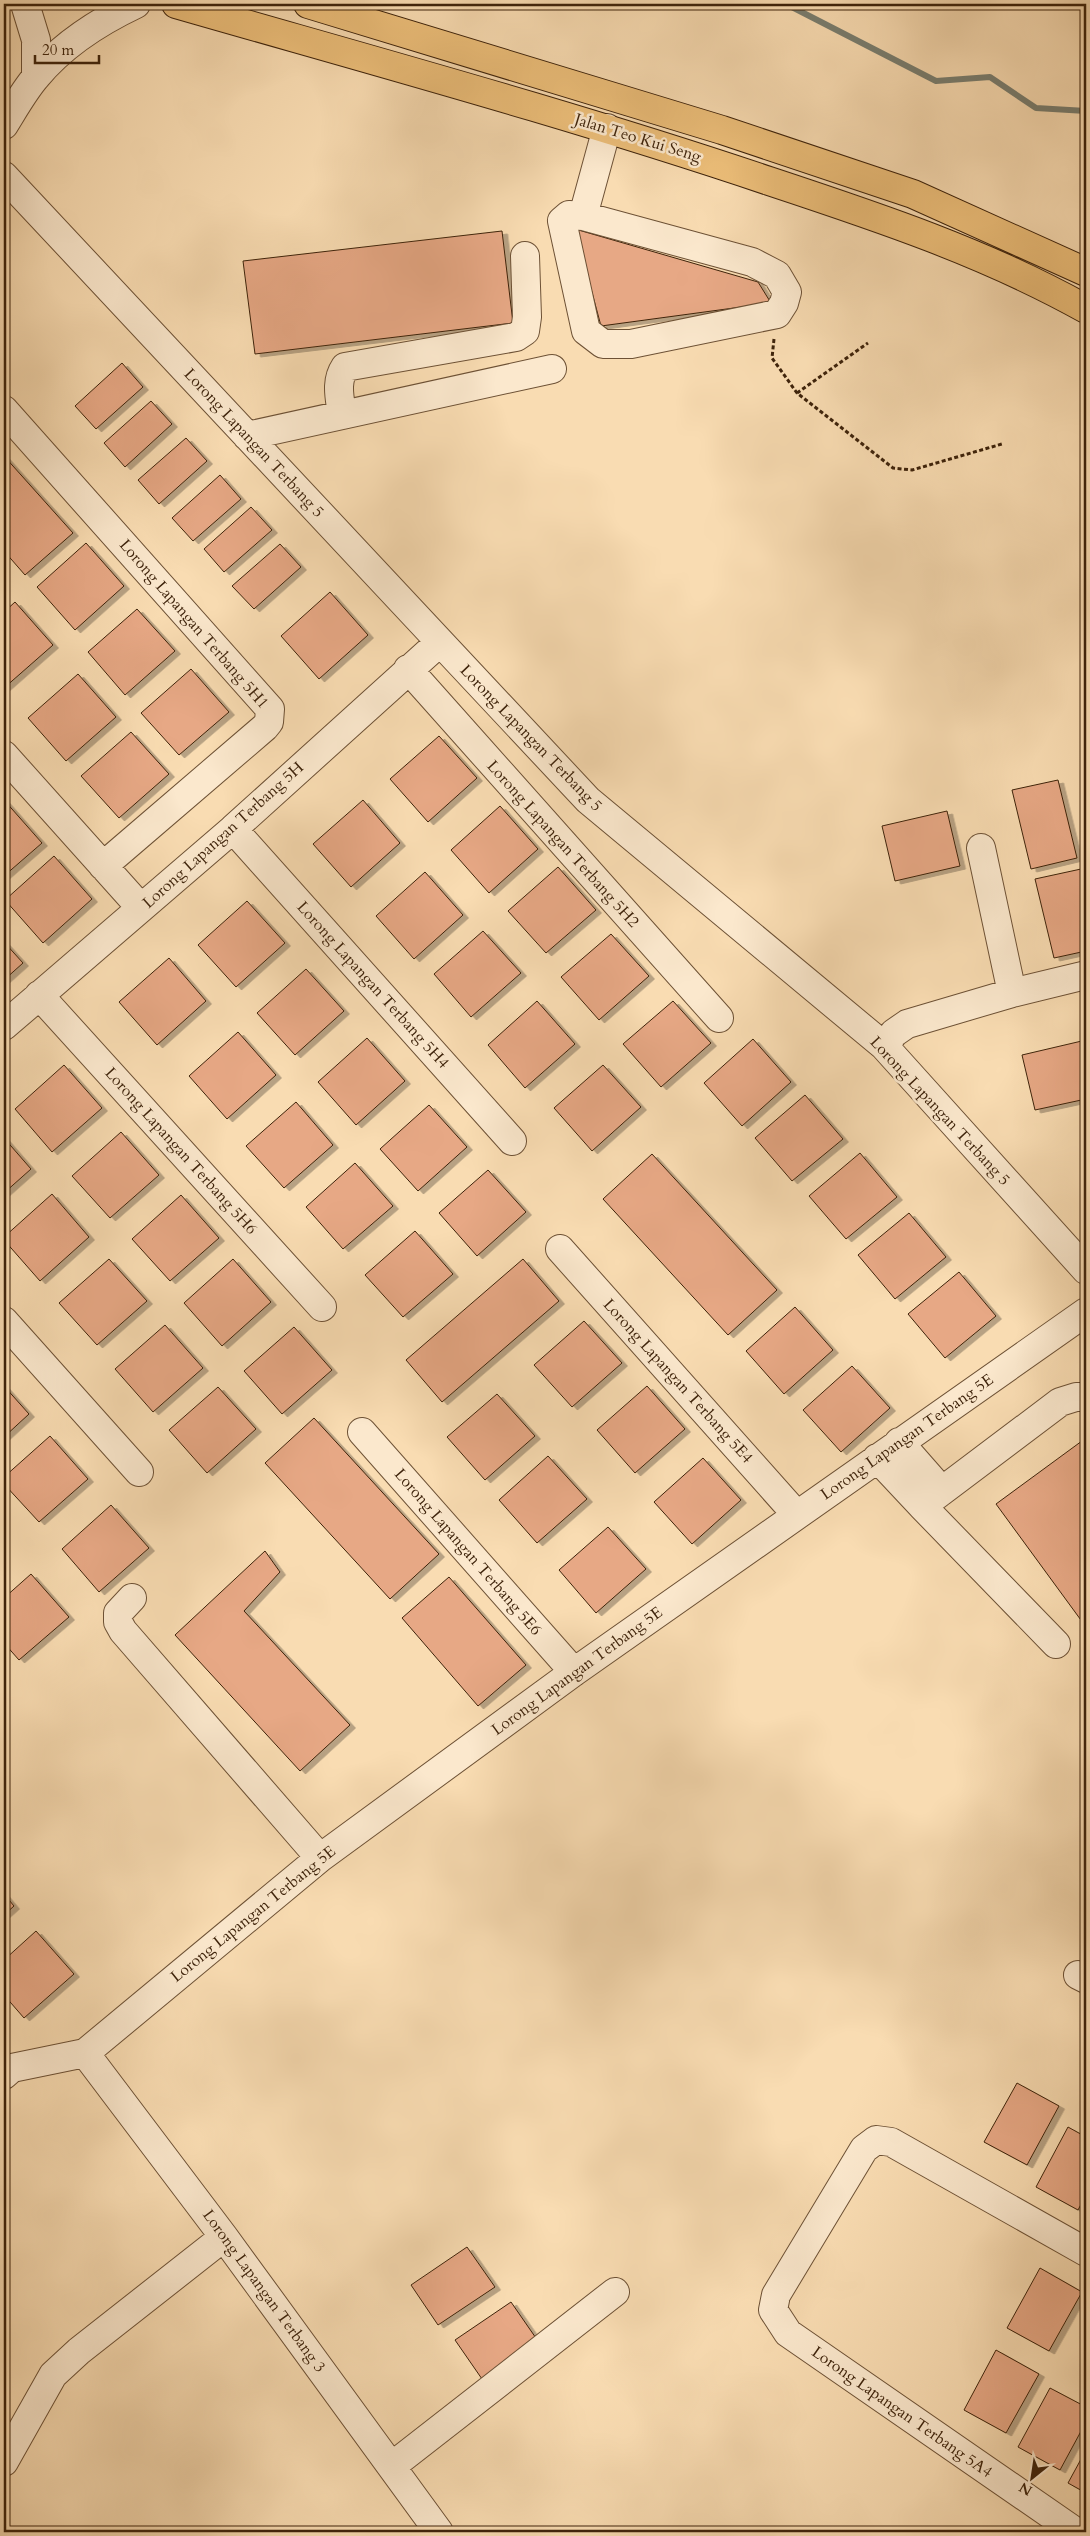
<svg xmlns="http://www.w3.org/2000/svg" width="1090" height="2536" font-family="Cardo,serif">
<defs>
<filter id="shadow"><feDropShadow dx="5.5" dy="3" stdDeviation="0" flood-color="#0004"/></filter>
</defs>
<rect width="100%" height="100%" fill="#f9dcb2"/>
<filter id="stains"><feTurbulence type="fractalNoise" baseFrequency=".004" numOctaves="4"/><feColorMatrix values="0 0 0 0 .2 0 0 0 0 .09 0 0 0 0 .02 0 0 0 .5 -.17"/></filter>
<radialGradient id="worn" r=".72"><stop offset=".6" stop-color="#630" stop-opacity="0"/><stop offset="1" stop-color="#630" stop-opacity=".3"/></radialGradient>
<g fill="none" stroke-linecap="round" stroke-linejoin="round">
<!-- stream -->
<path stroke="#797e70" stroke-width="6" d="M 786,4 L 936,81 L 990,77 L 1036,108 L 1086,111"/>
</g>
<!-- building -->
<path fill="#e7a885" stroke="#3e230b" filter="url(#shadow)" d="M 575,229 L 758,282 L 771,303 L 601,326 Z
M 502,231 L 513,323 L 255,354 L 243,261 Z
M 122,363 L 143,387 L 96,429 L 75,406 Z
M 151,401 L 172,424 L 125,467 L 104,443 Z
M 186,438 L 207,461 L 159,504 L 138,480 Z
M 4,456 L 73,533 L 25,575 L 4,551 Z
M 220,475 L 241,499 L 193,541 L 172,518 Z
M 251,507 L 272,530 L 224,572 L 204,549 Z
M 86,543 L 124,586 L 75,630 L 37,587 Z
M 280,544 L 301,567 L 254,609 L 232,586 Z
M 330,592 L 368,635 L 319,679 L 281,636 Z
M 15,602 L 53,645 L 4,688 L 4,612 Z
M 137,609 L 175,651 L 125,695 L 88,652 Z
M 191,669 L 229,712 L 179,755 L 141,713 Z
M 78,674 L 116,717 L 66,761 L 28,718 Z
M 131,732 L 169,774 L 119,818 L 81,776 Z
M 439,736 L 477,778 L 428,822 L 390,779 Z
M 1058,780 L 1077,858 L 1031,869 L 1012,790 Z
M 4,800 L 42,843 L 4,876 Z
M 363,800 L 400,843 L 351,887 L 313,844 Z
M 500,806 L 538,849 L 489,893 L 451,850 Z
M 947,811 L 960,866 L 895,881 L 882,826 Z
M 54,856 L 92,899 L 43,943 L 5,900 Z
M 558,867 L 596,910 L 546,953 L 508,911 Z
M 1081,869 L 1086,891 L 1086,951 L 1054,958 L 1035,879 Z
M 425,872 L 463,915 L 414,959 L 376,916 Z
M 247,901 L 285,943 L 236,987 L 198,945 Z
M 483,931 L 521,973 L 471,1017 L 434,974 Z
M 611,934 L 649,976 L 599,1020 L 561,977 Z
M 4,942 L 23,963 L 4,980 Z
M 169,958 L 206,1001 L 157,1045 L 119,1002 Z
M 306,969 L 344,1011 L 295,1055 L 257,1013 Z
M 537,1001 L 575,1044 L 525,1088 L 488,1045 Z
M 673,1001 L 711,1043 L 661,1087 L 623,1044 Z
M 238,1032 L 276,1075 L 227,1119 L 189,1076 Z
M 367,1038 L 405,1081 L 356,1125 L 318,1082 Z
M 753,1039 L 791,1082 L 742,1126 L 704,1083 Z
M 1086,1040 L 1086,1099 L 1035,1110 L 1022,1055 Z
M 64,1065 L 102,1108 L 52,1152 L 15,1109 Z
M 603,1065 L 641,1107 L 592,1151 L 554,1108 Z
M 805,1095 L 843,1139 L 792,1181 L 755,1138 Z
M 296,1102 L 333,1145 L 284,1188 L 246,1146 Z
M 429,1105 L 467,1147 L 418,1191 L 380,1149 Z
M 121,1132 L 159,1175 L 110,1218 L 72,1176 Z
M 4,1138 L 31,1169 L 4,1193 Z
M 860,1153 L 897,1197 L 846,1239 L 809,1196 Z
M 652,1154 L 777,1290 L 728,1335 L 603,1199 Z
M 355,1163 L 393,1206 L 343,1249 L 306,1207 Z
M 488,1170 L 526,1212 L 477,1256 L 439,1213 Z
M 52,1194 L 89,1237 L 40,1281 L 4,1240 L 4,1237 Z
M 181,1195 L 219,1238 L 170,1281 L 132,1239 Z
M 909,1213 L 946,1257 L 895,1299 L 858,1255 Z
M 415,1231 L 453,1274 L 403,1317 L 365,1275 Z
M 109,1259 L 147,1301 L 97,1345 L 59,1303 Z
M 233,1259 L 271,1302 L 222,1346 L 184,1303 Z
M 523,1259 L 559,1301 L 442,1402 L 406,1360 Z
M 959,1272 L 996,1316 L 945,1358 L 908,1314 Z
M 795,1307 L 833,1350 L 784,1394 L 746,1351 Z
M 584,1321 L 622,1363 L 572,1407 L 534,1365 Z
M 165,1325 L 203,1368 L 153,1412 L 115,1369 Z
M 294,1327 L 332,1370 L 282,1414 L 244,1371 Z
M 852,1366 L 890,1408 L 841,1452 L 803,1410 Z
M 4,1386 L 29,1414 L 4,1437 Z
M 647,1386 L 685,1429 L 635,1473 L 597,1430 Z
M 218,1387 L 256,1429 L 207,1473 L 169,1430 Z
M 497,1394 L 535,1436 L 485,1480 L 447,1437 Z
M 314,1418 L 439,1554 L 390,1599 L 265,1463 Z
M 50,1436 L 88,1479 L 39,1522 L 4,1484 L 4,1477 Z
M 1086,1438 L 1086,1627 L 996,1504 Z
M 548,1456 L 587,1499 L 537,1543 L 499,1500 Z
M 703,1458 L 741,1500 L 692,1544 L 654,1502 Z
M 111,1505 L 149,1548 L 99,1592 L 62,1549 Z
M 608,1527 L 646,1569 L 596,1613 L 559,1570 Z
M 265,1551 L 280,1572 L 244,1611 L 350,1725 L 300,1771 L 175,1635 Z
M 31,1574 L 69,1617 L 19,1660 L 4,1643 L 4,1598 Z
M 449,1577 L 526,1665 L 478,1706 L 402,1618 Z
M 4,1894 L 14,1906 L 4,1915 Z
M 36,1931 L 74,1974 L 24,2018 L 4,1995 L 4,1960 Z
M 1017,2083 L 1059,2106 L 1027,2165 L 984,2142 Z
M 1068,2127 L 1086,2137 L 1086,2195 L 1078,2210 L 1036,2187 Z
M 467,2247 L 495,2287 L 438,2325 L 411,2285 Z
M 1040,2268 L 1082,2292 L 1049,2351 L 1007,2328 Z
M 511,2302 L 538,2341 L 482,2379 L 455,2340 Z
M 996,2350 L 1039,2374 L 1006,2433 L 964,2410 Z
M 1050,2388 L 1086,2407 L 1086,2422 L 1060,2470 L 1018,2447 Z
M 1086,2450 L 1086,2493 L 1068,2483 Z"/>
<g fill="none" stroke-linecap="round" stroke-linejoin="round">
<!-- minor casing -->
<g stroke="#6d5135" stroke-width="30">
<path id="minor" d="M 25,4 L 36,40 L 36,77
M 4,125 C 14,109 24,91 36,77 C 63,44 98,22 136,4
M 4,176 L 588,800 L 884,1046 L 1086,1270
M 583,216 L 752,262 L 777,275 L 787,292 L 784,303 L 777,314 L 631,344 L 603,344 L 586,331 L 562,221 L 569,215 L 583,216 L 607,128
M 4,410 L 270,709 L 269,722 L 265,727 L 103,866
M 342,415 C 340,398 335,382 345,367 L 516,337 L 525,331 L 527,317 L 525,256
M 247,436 L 552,369
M 408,669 L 719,1018
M 4,755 L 141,908
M 233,829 L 512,1141
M 981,848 L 1012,993
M 39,995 L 322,1307
M 4,1026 L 233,829 L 440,642
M 884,1046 L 894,1033 L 907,1024 L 1012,993 L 1086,975
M 560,1249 L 796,1514
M 4,1321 L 139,1472
M 362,1432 L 574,1672
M 899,1442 L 942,1491
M 877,1458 L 922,1506
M 132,1598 L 118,1613 L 118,1622 L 123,1631 L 320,1858
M 1056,1644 L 922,1506 L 1060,1402 L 1076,1397 L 1086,1397
M 1078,1975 L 1086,1979
M 85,2053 L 224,2237 L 439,2532
M 4,2075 L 12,2068 L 85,2053 L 320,1858 L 574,1672 L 1086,1312
M 4,2462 L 53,2375 L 79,2351 L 224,2237
M 392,2466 L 615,2292
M 1076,2532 L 788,2333 L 773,2310 L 776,2295 L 864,2149 L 876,2140 L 891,2142 L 1086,2252"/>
</g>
<!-- highway casing -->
<g stroke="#3e230b" stroke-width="30">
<path id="highway" d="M 176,4 C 374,61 573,115 769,181 C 878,217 986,253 1086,309
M 308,4 L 722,130 L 913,194 L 1086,272"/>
</g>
<!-- path -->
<path stroke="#3e230b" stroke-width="3" stroke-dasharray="4 2.5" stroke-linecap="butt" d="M 774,339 L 772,358 L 797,393 L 893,468 L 912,470 L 1002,444
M 797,393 L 868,343"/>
<!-- minor -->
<use href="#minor" stroke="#fbe8cd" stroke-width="28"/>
<!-- highway -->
<use href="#highway" stroke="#ecbe79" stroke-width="28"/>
</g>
<g text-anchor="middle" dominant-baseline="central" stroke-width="5" stroke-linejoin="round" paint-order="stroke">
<!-- street labels -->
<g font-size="16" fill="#3e230b" stroke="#fbe8cd">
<text transform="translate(638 138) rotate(17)">Jalan Teo Kui Seng</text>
<text transform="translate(254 443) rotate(47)">Lorong Lapangan Terbang 5</text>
<text transform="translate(194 624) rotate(49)">Lorong Lapangan Terbang 5H1</text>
<text transform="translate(531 738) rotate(46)">Lorong Lapangan Terbang 5</text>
<text transform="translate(223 835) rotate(-42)">Lorong Lapangan Terbang 5H</text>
<text transform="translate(563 844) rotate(48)">Lorong Lapangan Terbang 5H2</text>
<text transform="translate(373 985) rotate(48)">Lorong Lapangan Terbang 5H4</text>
<text transform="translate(940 1111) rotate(47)">Lorong Lapangan Terbang 5</text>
<text transform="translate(181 1151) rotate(48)">Lorong Lapangan Terbang 5H6</text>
<text transform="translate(678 1381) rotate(48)">Lorong Lapangan Terbang 5E4</text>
<text transform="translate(907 1437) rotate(-35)">Lorong Lapangan Terbang 5E</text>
<text transform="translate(468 1552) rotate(49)">Lorong Lapangan Terbang 5E6</text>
<text transform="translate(577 1671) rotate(-36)">Lorong Lapangan Terbang 5E</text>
<text transform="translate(253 1914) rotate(-39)">Lorong Lapangan Terbang 5E</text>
<text transform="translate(264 2291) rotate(54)">Lorong Lapangan Terbang 3</text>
<text transform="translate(902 2412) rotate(35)">Lorong Lapangan Terbang 5A4</text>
</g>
</g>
<!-- margin -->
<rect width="1090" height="2536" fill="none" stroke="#f9dcb2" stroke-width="20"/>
<rect x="5" y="5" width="1080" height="2526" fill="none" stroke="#3e230b" stroke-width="2.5"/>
<rect x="10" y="10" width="1070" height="2516" fill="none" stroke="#3e230b"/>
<!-- north arrow -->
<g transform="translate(1032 2478) rotate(210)" stroke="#fbe8cd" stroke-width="4" paint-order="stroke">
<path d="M0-4L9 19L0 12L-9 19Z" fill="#3e230b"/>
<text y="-8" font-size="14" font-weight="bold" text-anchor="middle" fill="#3e230b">N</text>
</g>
<!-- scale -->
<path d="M35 55v8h64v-8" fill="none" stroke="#3e230b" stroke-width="2.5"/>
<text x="42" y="55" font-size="15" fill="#3e230b" stroke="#fbe8cd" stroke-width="4" paint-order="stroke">20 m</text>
<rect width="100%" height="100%" filter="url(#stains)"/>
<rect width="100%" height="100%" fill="url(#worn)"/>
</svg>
